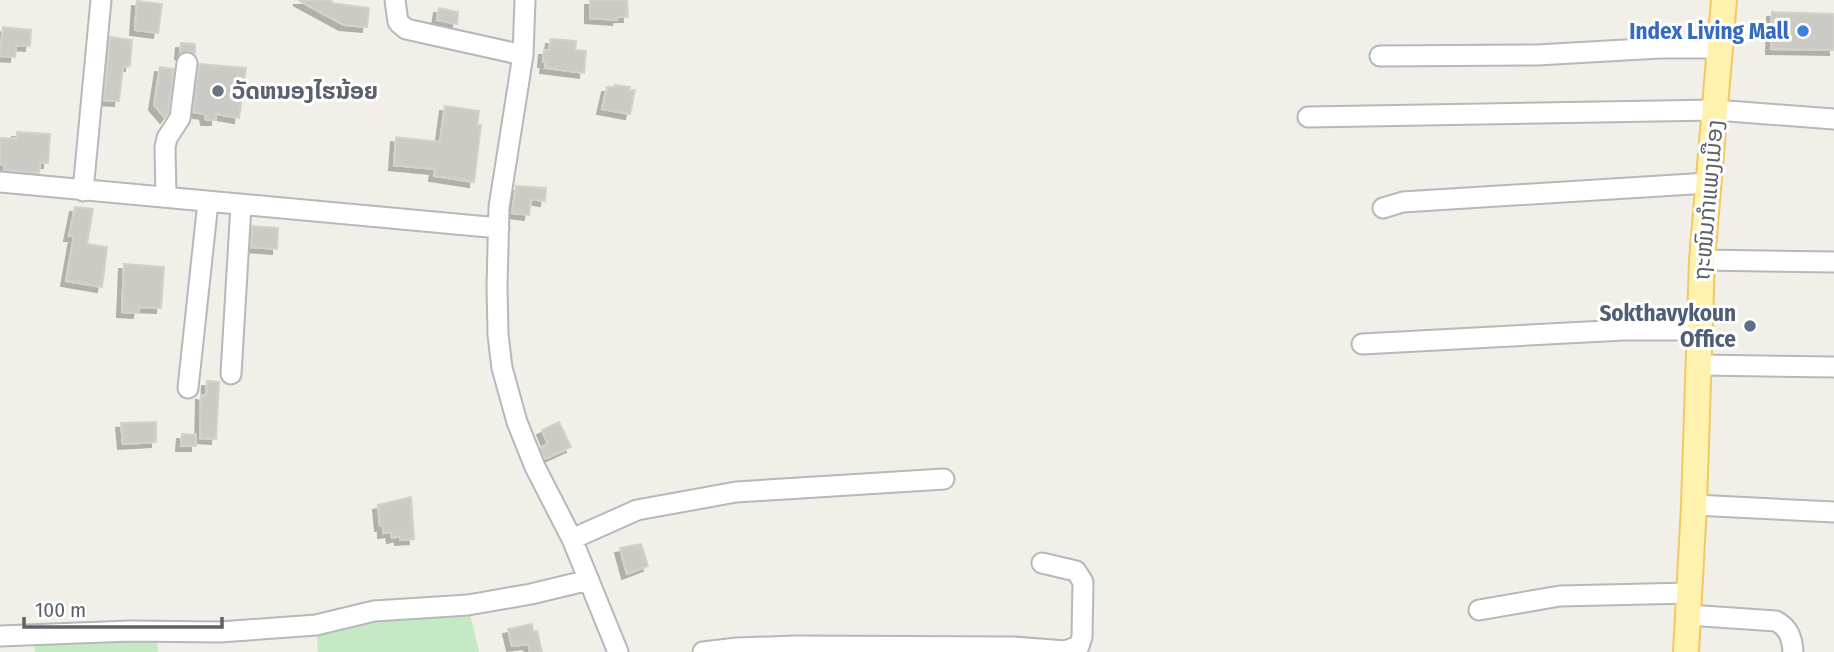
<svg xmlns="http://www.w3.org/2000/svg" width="1834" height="652" font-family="'Fira Sans Condensed','Noto Sans Lao',sans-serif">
<defs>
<filter id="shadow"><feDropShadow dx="-5" dy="5" stdDeviation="0" flood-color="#0004"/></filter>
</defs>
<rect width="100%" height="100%" fill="#f1efe8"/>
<!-- green -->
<path fill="#c5e8c5" d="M 468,605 L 479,652 L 318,652 L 316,625 Z
M 157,632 L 158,652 L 35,652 L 33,634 Z"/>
<!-- building -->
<path fill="#cccac5" stroke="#d6d1c6" stroke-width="2" filter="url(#shadow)" d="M 298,0 L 332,0 L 331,3 L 369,8 L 367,27 L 344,25 Z
M 590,0 L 627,0 L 628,17 L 618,17 L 617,20 L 590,18 Z
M 137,1 L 162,4 L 158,33 L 135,30 Z
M 439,8 L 458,12 L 457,24 L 437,20 Z
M 1772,12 L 1834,14 L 1834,50 L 1771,49 Z
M 3,27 L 31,30 L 30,46 L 16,45 L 15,57 L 0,56 Z
M 110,37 L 132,40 L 130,66 L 123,67 L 119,101 L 104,100 Z
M 551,39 L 576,41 L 575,50 L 586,51 L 584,73 L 545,68 L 546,62 L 543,62 L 544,50 L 549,50 Z
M 181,43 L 195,44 L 195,53 L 188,51 L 180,54 Z
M 199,64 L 246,68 L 239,118 L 216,114 L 216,120 L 206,120 L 205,114 L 193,112 Z
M 160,67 L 174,69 L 168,114 L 165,118 L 154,105 Z
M 615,85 L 630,87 L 629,90 L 635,90 L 630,114 L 602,109 L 607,87 L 614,87 Z
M 445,106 L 479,111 L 477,125 L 481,125 L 474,182 L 434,176 L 435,169 L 394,165 L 396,137 L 440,142 Z
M 17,132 L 50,134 L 48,163 L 40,163 L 39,173 L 4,170 L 5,165 L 0,164 L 0,138 L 17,139 Z
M 516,186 L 546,188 L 545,201 L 531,199 L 529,215 L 512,213 Z
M 75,207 L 93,209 L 87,244 L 107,247 L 102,287 L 66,281 L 74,236 L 69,236 Z
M 252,226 L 278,228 L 277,249 L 251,247 Z
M 124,264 L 164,267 L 161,308 L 139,307 L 138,313 L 122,312 Z
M 207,381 L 219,382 L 216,439 L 200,438 L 201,395 L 206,396 Z
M 156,422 L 156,442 L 123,444 L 121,423 Z
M 559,422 L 571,447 L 545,459 L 540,448 L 548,444 L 542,430 Z
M 182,434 L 196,435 L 196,446 L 181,446 Z
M 411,497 L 414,539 L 400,540 L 400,536 L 392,538 L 391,532 L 383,533 L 383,526 L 380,526 L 378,505 Z
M 641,544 L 648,566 L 627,574 L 620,548 Z
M 532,624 L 533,632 L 537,631 L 542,652 L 530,652 L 529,644 L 512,646 L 508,629 Z"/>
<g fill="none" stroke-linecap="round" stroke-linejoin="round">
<!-- minor casing -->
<g stroke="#b5b8bc" stroke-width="23">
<path id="minor" d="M 395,0 L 398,22 L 406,29 L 523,55
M 525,0 L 523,55 L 499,207 L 497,286 L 498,335 L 502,368 L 517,422 L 535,467 L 572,539 L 618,652
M 1380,56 L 1537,55 L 1660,48 L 1719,48
M 1308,117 L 1715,110 L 1834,119
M 0,182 L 499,228
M 83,191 L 101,0
M 166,197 L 165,147 L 167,138 L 180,118 L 187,63
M 1383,208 L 1403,202 L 1708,183
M 1702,260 L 1834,262
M 1362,344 L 1624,330 L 1699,330
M 1700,365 L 1834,367
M 231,374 L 241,205
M 188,388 L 208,202
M 1694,505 L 1834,512
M 572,539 L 637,510 L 736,492 L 944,479
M 1479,610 L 1560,596 L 1690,593
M 1688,615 L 1776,621 C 1789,628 1792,638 1793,652
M 0,636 L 130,631 L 220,632 L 316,625 L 374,611 L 468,605 L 531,594 L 589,580
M 703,652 L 737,648 L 796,646 L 1014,647 L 1065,651 L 1079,646 L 1082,637 L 1083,582 L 1076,571 L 1042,563"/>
</g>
<!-- major casing -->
<g stroke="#f2c960" stroke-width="28">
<path id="major" d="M 1686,652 L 1694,505 L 1702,260 L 1724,0"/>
</g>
<!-- minor -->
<use href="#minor" stroke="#fff" stroke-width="19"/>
<!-- major -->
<use href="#major" stroke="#fff2af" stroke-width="24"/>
</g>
<!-- markers -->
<circle fill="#3f7fe0" stroke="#fff" stroke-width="2.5" cx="1803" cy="31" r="7"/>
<circle fill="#6b7280" stroke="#fff" stroke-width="2.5" cx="218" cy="91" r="7"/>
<circle fill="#5c6f8a" stroke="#fff" stroke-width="2.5" cx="1750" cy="326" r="7"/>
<g text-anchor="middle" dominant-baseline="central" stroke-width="6" stroke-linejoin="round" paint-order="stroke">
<!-- shop labels -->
<g font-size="23" font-weight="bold" fill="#366cbe" stroke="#fff" text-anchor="end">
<text x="1789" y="31">Index Living Mall</text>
</g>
<!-- worship labels -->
<g font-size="23" font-weight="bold" fill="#5b616d" stroke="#fff" text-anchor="start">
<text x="232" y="91">ວັດຫນອງໄຮນ້ອຍ</text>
</g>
<!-- street labels -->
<g font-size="23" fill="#5f6368" stroke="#fff">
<text transform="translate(1708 200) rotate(-85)">ຖະໜົນກຳແພງເມືອງ</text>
</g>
<!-- service labels -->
<g font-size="23" font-weight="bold" fill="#4e5e75" stroke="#fff" text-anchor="end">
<text x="1736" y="313">Sokthavykoun<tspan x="1736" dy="26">Office</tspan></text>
</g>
</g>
<!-- scale -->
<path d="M24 617v10h198v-10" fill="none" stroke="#5f6368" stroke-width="3.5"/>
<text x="35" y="617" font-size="21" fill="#5f6368" stroke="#ffffff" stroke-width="5" paint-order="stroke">100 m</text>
</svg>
